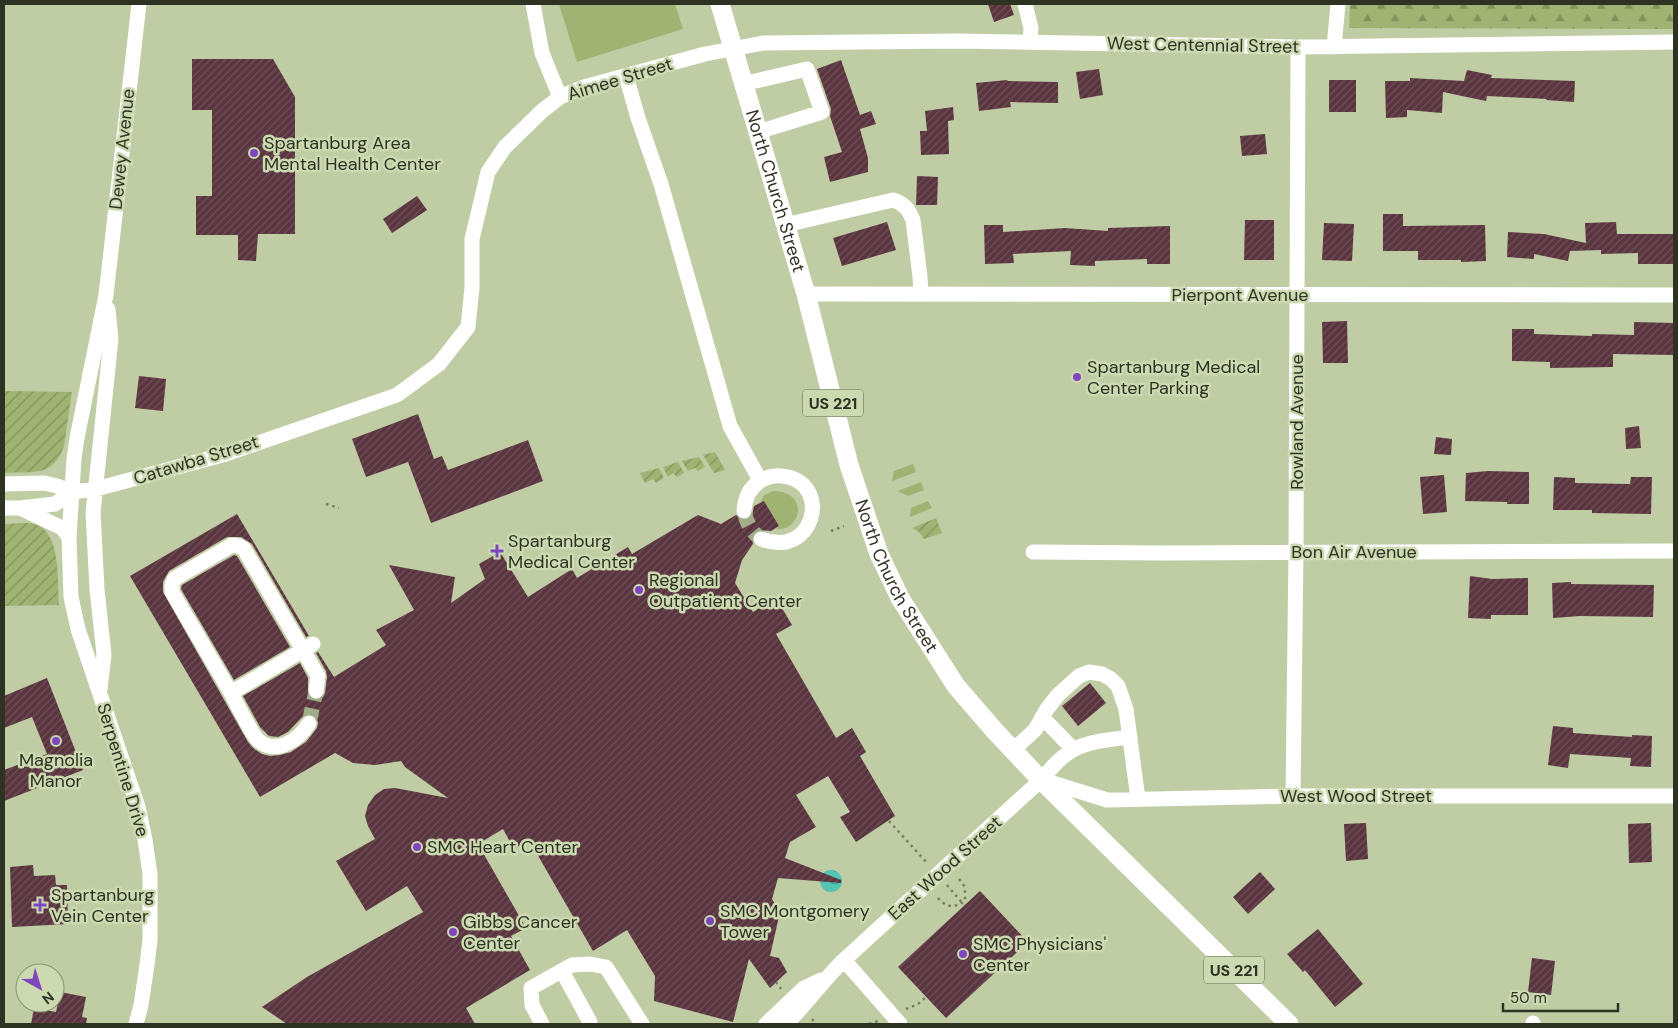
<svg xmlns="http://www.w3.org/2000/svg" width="1678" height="1028" font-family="'DM Sans',sans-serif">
<defs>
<pattern id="forest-firs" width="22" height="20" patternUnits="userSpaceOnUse" patternTransform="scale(1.25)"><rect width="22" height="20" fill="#a0b372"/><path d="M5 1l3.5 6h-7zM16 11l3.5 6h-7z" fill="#83925d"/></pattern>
<pattern id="garden-furrows" width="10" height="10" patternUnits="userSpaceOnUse" patternTransform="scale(1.25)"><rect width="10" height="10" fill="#a0b372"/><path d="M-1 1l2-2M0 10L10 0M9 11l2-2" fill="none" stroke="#83925d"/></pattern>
<pattern id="water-waves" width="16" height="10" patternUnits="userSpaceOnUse" patternTransform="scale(1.25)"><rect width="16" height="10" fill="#53c5b4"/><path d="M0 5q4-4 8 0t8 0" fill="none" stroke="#45a192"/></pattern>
<pattern id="building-hatch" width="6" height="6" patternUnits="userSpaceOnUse" patternTransform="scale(1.25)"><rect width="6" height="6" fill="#5a353f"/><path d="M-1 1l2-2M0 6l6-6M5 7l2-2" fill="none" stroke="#6e5158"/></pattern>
</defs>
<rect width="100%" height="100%" fill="#bfcca4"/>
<!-- grass -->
<path fill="#a0b372" d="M 559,4 L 675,4 L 683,29 L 577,62 Z
M 913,464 L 916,472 L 892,481 L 894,471 Z
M 921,482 L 924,490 L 908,496 L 898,491 Z
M 774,491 C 810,492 801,532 776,529 L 779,526 L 764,501 L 760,503 L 764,495 Z
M 928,501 L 932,508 L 910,517 L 911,508 Z"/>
<!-- forest -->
<path fill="url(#forest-firs)" d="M 1350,4 L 1674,4 L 1674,29 L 1349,28 Z"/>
<!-- garden -->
<path fill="url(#garden-furrows)" d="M 4,391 L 72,392 L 64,446 C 53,478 32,471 4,473 Z
M 715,452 L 725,470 L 714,473 L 703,455 Z
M 699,457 L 705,467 L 698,471 L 695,468 L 688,471 L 682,461 Z
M 678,462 L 684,473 L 677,477 L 673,473 L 668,477 L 663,467 Z
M 659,468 L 664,478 L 656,483 L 653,479 L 645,483 L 640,473 Z
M 936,518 L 942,533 L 924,539 L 919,532 L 912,528 Z
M 4,524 C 13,524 26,522 35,524 C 62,533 57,583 59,605 L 4,606 Z"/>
<!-- water -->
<path fill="url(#water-waves)" d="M820 881a11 11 0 1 1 22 0a11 11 0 1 1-22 0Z"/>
<!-- building -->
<path fill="url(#building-hatch)" d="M 988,4 L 1010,4 L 1014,15 L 994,22 Z
M 192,59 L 273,59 L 295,97 L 295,234 L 258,234 L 256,261 L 238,260 L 238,235 L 196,235 L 196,196 L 212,196 L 212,110 L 192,110 Z
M 841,60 L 860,115 L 871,111 L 876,124 L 860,129 L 868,158 L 868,172 L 830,182 L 824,157 L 842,152 L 830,116 L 831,109 L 817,69 Z
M 1099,69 L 1103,95 L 1080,99 L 1076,72 Z
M 1467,70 L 1492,75 L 1491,78 L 1575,81 L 1574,102 L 1546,100 L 1547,99 L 1487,96 L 1486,101 L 1443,92 L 1442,113 L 1407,110 L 1407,117 L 1386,118 L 1385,81 L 1410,81 L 1410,78 L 1464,81 Z
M 1007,80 L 1008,81 L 1058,82 L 1058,103 L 1010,102 L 1011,107 L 979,111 L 976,83 Z
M 1329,80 L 1356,80 L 1356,112 L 1329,112 Z
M 953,107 L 954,120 L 948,121 L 949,154 L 921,155 L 920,131 L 927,131 L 925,111 Z
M 1265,134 L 1267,154 L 1242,156 L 1240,136 Z
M 917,176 L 938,177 L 937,205 L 916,205 Z
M 417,196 L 427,210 L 392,233 L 383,219 Z
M 1383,214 L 1403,214 L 1403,226 L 1485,225 L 1486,261 L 1461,262 L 1461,260 L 1418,260 L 1418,251 L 1383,251 Z
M 1245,220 L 1274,220 L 1274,260 L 1244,260 Z
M 887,222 L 896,250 L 842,266 L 833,238 Z
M 1616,222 L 1617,234 L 1674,234 L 1674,264 L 1638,264 L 1638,253 L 1601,254 L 1601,250 L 1570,251 L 1568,261 L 1534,254 L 1534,259 L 1507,257 L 1508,232 L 1544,234 L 1586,243 L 1585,223 Z
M 1324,223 L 1354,224 L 1352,261 L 1322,260 Z
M 984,225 L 1003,225 L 1003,232 L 1065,228 L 1108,231 L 1108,228 L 1170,226 L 1170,264 L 1147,264 L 1147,259 L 1095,261 L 1095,266 L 1070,265 L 1071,251 L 1013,254 L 1014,263 L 985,264 Z
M 1347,321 L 1348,363 L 1323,363 L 1322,322 Z
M 1634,322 L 1674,323 L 1674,355 L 1613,354 L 1613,367 L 1550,368 L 1550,362 L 1512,361 L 1512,329 L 1534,329 L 1534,334 L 1592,336 L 1592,334 L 1634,335 Z
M 139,376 L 166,379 L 163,411 L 135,408 Z
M 418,414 L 434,459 L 442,456 L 448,470 L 528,440 L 543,481 L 431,523 L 408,462 L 366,477 L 352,439 Z
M 1639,426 L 1641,448 L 1626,449 L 1625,428 Z
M 1436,437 L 1452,439 L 1451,455 L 1434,454 Z
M 1488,471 L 1529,472 L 1529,504 L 1507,504 L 1507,502 L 1465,501 L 1466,473 Z
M 1444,475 L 1447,512 L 1423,514 L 1420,477 Z
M 1554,477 L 1575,478 L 1575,483 L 1630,484 L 1631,477 L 1652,477 L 1651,514 L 1592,513 L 1592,510 L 1553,510 Z
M 764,501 L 779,526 L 771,531 L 758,530 L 754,533 L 752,538 L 753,544 L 742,560 L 735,583 L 753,612 L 776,598 L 792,625 L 776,634 L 836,738 L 852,728 L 866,752 L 860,756 L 895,816 L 856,842 L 840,817 L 850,812 L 828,776 L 796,795 L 816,827 L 790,842 L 785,858 L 841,880 L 841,883 L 778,878 L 772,899 L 780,912 L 770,956 L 779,958 L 787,972 L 770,988 L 749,959 L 733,1022 L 654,1001 L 655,976 L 627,930 L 593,951 L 529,840 L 514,849 L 503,829 L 478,844 L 526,928 L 511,936 L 530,970 L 466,1008 L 475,1024 L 287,1024 L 262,1007 L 307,977 L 423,912 L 407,886 L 366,911 L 336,861 L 375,839 L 368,826 L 365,816 L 368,805 L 375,795 L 384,789 L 395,788 L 448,798 L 405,767 L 401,761 L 375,765 L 353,763 L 335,753 L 260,797 L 130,576 L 237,514 L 309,636 L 306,637 L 252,544 L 241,537 L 227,537 L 169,571 L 163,582 L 163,592 L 248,742 L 253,748 L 262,754 L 270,756 L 280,755 L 291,752 L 306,742 L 317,728 L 318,723 L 317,719 L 314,715 L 305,714 L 288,732 L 278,737 L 269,736 L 260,727 L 243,696 L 300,663 L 308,678 L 308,695 L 311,699 L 319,700 L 323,697 L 325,693 L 327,677 L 326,671 L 316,653 L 318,652 L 334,677 L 386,645 L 376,630 L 414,610 L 389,565 L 455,577 L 451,603 L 485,579 L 479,564 L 500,552 L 528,597 L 572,569 L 577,578 L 628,547 L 632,554 L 698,515 L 721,524 L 736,515 L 742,520 L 747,520 L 752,516 L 754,506 Z
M 234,555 L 237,556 L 290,647 L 234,680 L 181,589 L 182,585 Z
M 1470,576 L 1492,579 L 1528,578 L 1528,615 L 1491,615 L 1491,619 L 1468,618 Z
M 1571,582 L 1571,584 L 1654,585 L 1653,617 L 1580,616 L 1553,618 L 1552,583 Z
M 47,678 L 83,770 L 4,801 L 4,770 L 47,754 L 32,717 L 4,728 L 4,696 Z
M 1090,683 L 1106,703 L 1078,726 L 1062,706 Z
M 1553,726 L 1573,728 L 1573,733 L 1632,737 L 1632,735 L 1652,736 L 1651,767 L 1630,766 L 1631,758 L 1570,754 L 1568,768 L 1548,765 Z
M 1366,823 L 1368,859 L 1346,861 L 1344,824 Z
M 1651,823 L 1652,862 L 1629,863 L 1628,824 Z
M 33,865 L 34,876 L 55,875 L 56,885 L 67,885 L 68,924 L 12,927 L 10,867 Z
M 1260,872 L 1275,889 L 1248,914 L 1233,897 Z
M 980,891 L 1028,942 L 946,1018 L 898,967 Z
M 1318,929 L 1363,984 L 1335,1007 L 1305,970 L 1303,972 L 1287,954 Z
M 1532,958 L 1555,961 L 1551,995 L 1528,992 Z
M 60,992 L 86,997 L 82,1017 L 87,1018 L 86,1024 L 31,1024 L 34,1008 L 56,1012 Z"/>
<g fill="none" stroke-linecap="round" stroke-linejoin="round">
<!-- minor-tunnel -->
<path stroke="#a2ad8a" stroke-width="15" stroke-dasharray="15 8" stroke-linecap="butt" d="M 744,511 C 747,524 751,531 761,539
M 309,723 L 316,691"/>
<!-- path -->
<path stroke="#767e63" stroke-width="2.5" stroke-dasharray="2.5 4" stroke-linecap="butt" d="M 326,504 L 339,508
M 831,531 L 844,526
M 889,821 L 928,864
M 947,885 L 964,905
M 938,898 C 947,908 954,908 965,901 L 965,887 L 959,879
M 776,982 L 781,989
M 906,1009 L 918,1004 L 926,997
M 812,1019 L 816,1024
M 869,1024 L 878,1021"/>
<!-- minor -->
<path stroke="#fff" stroke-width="15" d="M 533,4 L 542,53 L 560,97
M 1025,4 L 1031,28 L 1030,42
M 1334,47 L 1338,4
M 626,76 L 638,118 L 661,184 L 730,426 L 760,480
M 743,84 L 807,69 L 822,112 L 758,132
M 785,225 L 893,200 C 904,203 909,210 913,220 L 920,277 L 921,294
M 806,294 L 1674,295
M 4,484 L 44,483 L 57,486 L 72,492 L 96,489 L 226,454 L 397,395 L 439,364 L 468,327 L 472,288 L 472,239 L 488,172 L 505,147 L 542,111 L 560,97 L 584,87 L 705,54 L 763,43 L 958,41 L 1298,47 L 1674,42
M 4,508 L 20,508 L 55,504 L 72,492
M 20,508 L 62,528 L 69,537
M 744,511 C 745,496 751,484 766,478 C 773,475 780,475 788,477 C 831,487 814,559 761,539
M 1033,552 L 1163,553 L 1674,551
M 100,689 L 104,655 L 97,589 L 93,513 L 111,339 L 108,309
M 231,693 L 172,592 L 172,585 L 174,579 L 232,545 L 239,546 L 244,549 L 318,676 L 316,691
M 1042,717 L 1073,749
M 309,723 C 299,740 276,756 258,740 C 252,735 236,702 231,693 L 313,644
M 1013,750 L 1035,730 L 1047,709 L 1058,695 L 1079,676 L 1089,672 L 1102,674 L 1111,679 L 1118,686 L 1126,709 L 1138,799
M 1043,780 L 1107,800 L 1293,796 L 1674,796
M 1293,796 L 1296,552 L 1298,47
M 844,960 L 900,1024
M 562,971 L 590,1022
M 136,1024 L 141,1005 L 147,965 L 150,940 L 150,874 L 145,840 L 138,807 L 78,629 L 71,597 L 69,537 L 74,459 L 77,438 L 106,295 L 139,4
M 542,1024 L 532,1005 L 531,988 L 572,965 L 590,964 L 606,967 L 642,1024
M 766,1024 L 804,988 L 821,980
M 786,1024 C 807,1004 823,980 844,960 L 1041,780 C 1048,772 1055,763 1063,757 C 1081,741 1107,740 1130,737
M 1533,1024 L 1533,1023"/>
<!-- major -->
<path stroke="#fff" stroke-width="19" id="s1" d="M 720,4 L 806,294 L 849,465 L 879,554 L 900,598 L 956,686 L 994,730 L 1041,780 L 1289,1024"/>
</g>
<!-- markers -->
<g fill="#7f46bd" stroke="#ccd9b1" stroke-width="2">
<circle cx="254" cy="153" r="5"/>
<circle cx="1077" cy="377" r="5"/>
<path d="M494.5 543.5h5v5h5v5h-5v5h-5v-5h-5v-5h5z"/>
<circle cx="639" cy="590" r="5"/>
<circle cx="56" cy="741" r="5"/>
<circle cx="417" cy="847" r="5"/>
<path d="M37.5 897.5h5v5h5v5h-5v5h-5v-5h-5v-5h5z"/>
<circle cx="710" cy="921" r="5"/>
<circle cx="453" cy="932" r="5"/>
<circle cx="963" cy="954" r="5"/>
</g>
<g text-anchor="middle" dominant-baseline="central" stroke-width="5" stroke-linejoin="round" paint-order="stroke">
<!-- shield labels -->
<g fill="#ccd9b1" stroke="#5d644d" stroke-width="1">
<rect x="803" y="389.5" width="60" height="27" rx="4"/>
<rect x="1204" y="956.5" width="60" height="27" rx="4"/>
</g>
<g font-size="16" font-weight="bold" fill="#2d3222">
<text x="833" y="403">US 221</text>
<text x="1234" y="970">US 221</text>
</g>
<!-- street labels -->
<g font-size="18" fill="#2d3222" stroke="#ccd9b1">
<text transform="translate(1203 45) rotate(1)">West Centennial Street</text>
<text transform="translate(620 79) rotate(-17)">Aimee Street</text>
<text transform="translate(122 149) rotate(-84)">Dewey Avenue</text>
<text stroke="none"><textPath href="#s1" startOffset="195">North Church Street</textPath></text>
<text x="1240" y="295">Pierpont Avenue</text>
<text transform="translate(1297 422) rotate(-90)">Rowland Avenue</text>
<text transform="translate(196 460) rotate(-17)">Catawba Street</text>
<text x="1354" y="552">Bon Air Avenue</text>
<text stroke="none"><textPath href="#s1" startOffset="600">North Church Street</textPath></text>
<text transform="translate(123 770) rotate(73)">Serpentine Drive</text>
<text x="1356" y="796">West Wood Street</text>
<text transform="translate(945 868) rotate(-42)">East Wood Street</text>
</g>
<!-- poi labels -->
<g font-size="18" fill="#2d3222" stroke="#ccd9b1" text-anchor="start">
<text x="264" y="143">Spartanburg Area<tspan x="264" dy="21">Mental Health Center</tspan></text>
<text x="1087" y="367">Spartanburg Medical<tspan x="1087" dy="21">Center Parking</tspan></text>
<text x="508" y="541">Spartanburg<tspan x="508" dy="21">Medical Center</tspan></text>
<text x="649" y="580">Regional<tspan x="649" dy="21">Outpatient Center</tspan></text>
<text x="56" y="760" text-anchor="middle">Magnolia<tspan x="56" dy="21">Manor</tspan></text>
<text x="427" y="847">SMC Heart Center</text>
<text x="51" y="895">Spartanburg<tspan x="51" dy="21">Vein Center</tspan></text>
<text x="720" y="911">SMC Montgomery<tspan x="720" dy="21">Tower</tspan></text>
<text x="463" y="922">Gibbs Cancer<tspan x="463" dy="21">Center</tspan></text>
<text x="973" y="944">SMC Physicians'<tspan x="973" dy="21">Center</tspan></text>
</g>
</g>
<!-- border -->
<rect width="1678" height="1028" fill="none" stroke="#2d3222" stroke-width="10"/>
<!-- north arrow -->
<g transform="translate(40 988) rotate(141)"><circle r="24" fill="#ccd9b1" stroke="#8c9678"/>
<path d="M0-4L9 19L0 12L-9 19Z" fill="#7f46bd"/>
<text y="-8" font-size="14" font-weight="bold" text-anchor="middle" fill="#2d3222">N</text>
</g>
<!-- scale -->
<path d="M1503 1003v8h115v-8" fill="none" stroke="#2d3222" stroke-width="2.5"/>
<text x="1510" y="1003" font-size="15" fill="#2d3222" stroke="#ccd9b1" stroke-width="4" paint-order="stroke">50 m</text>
</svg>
